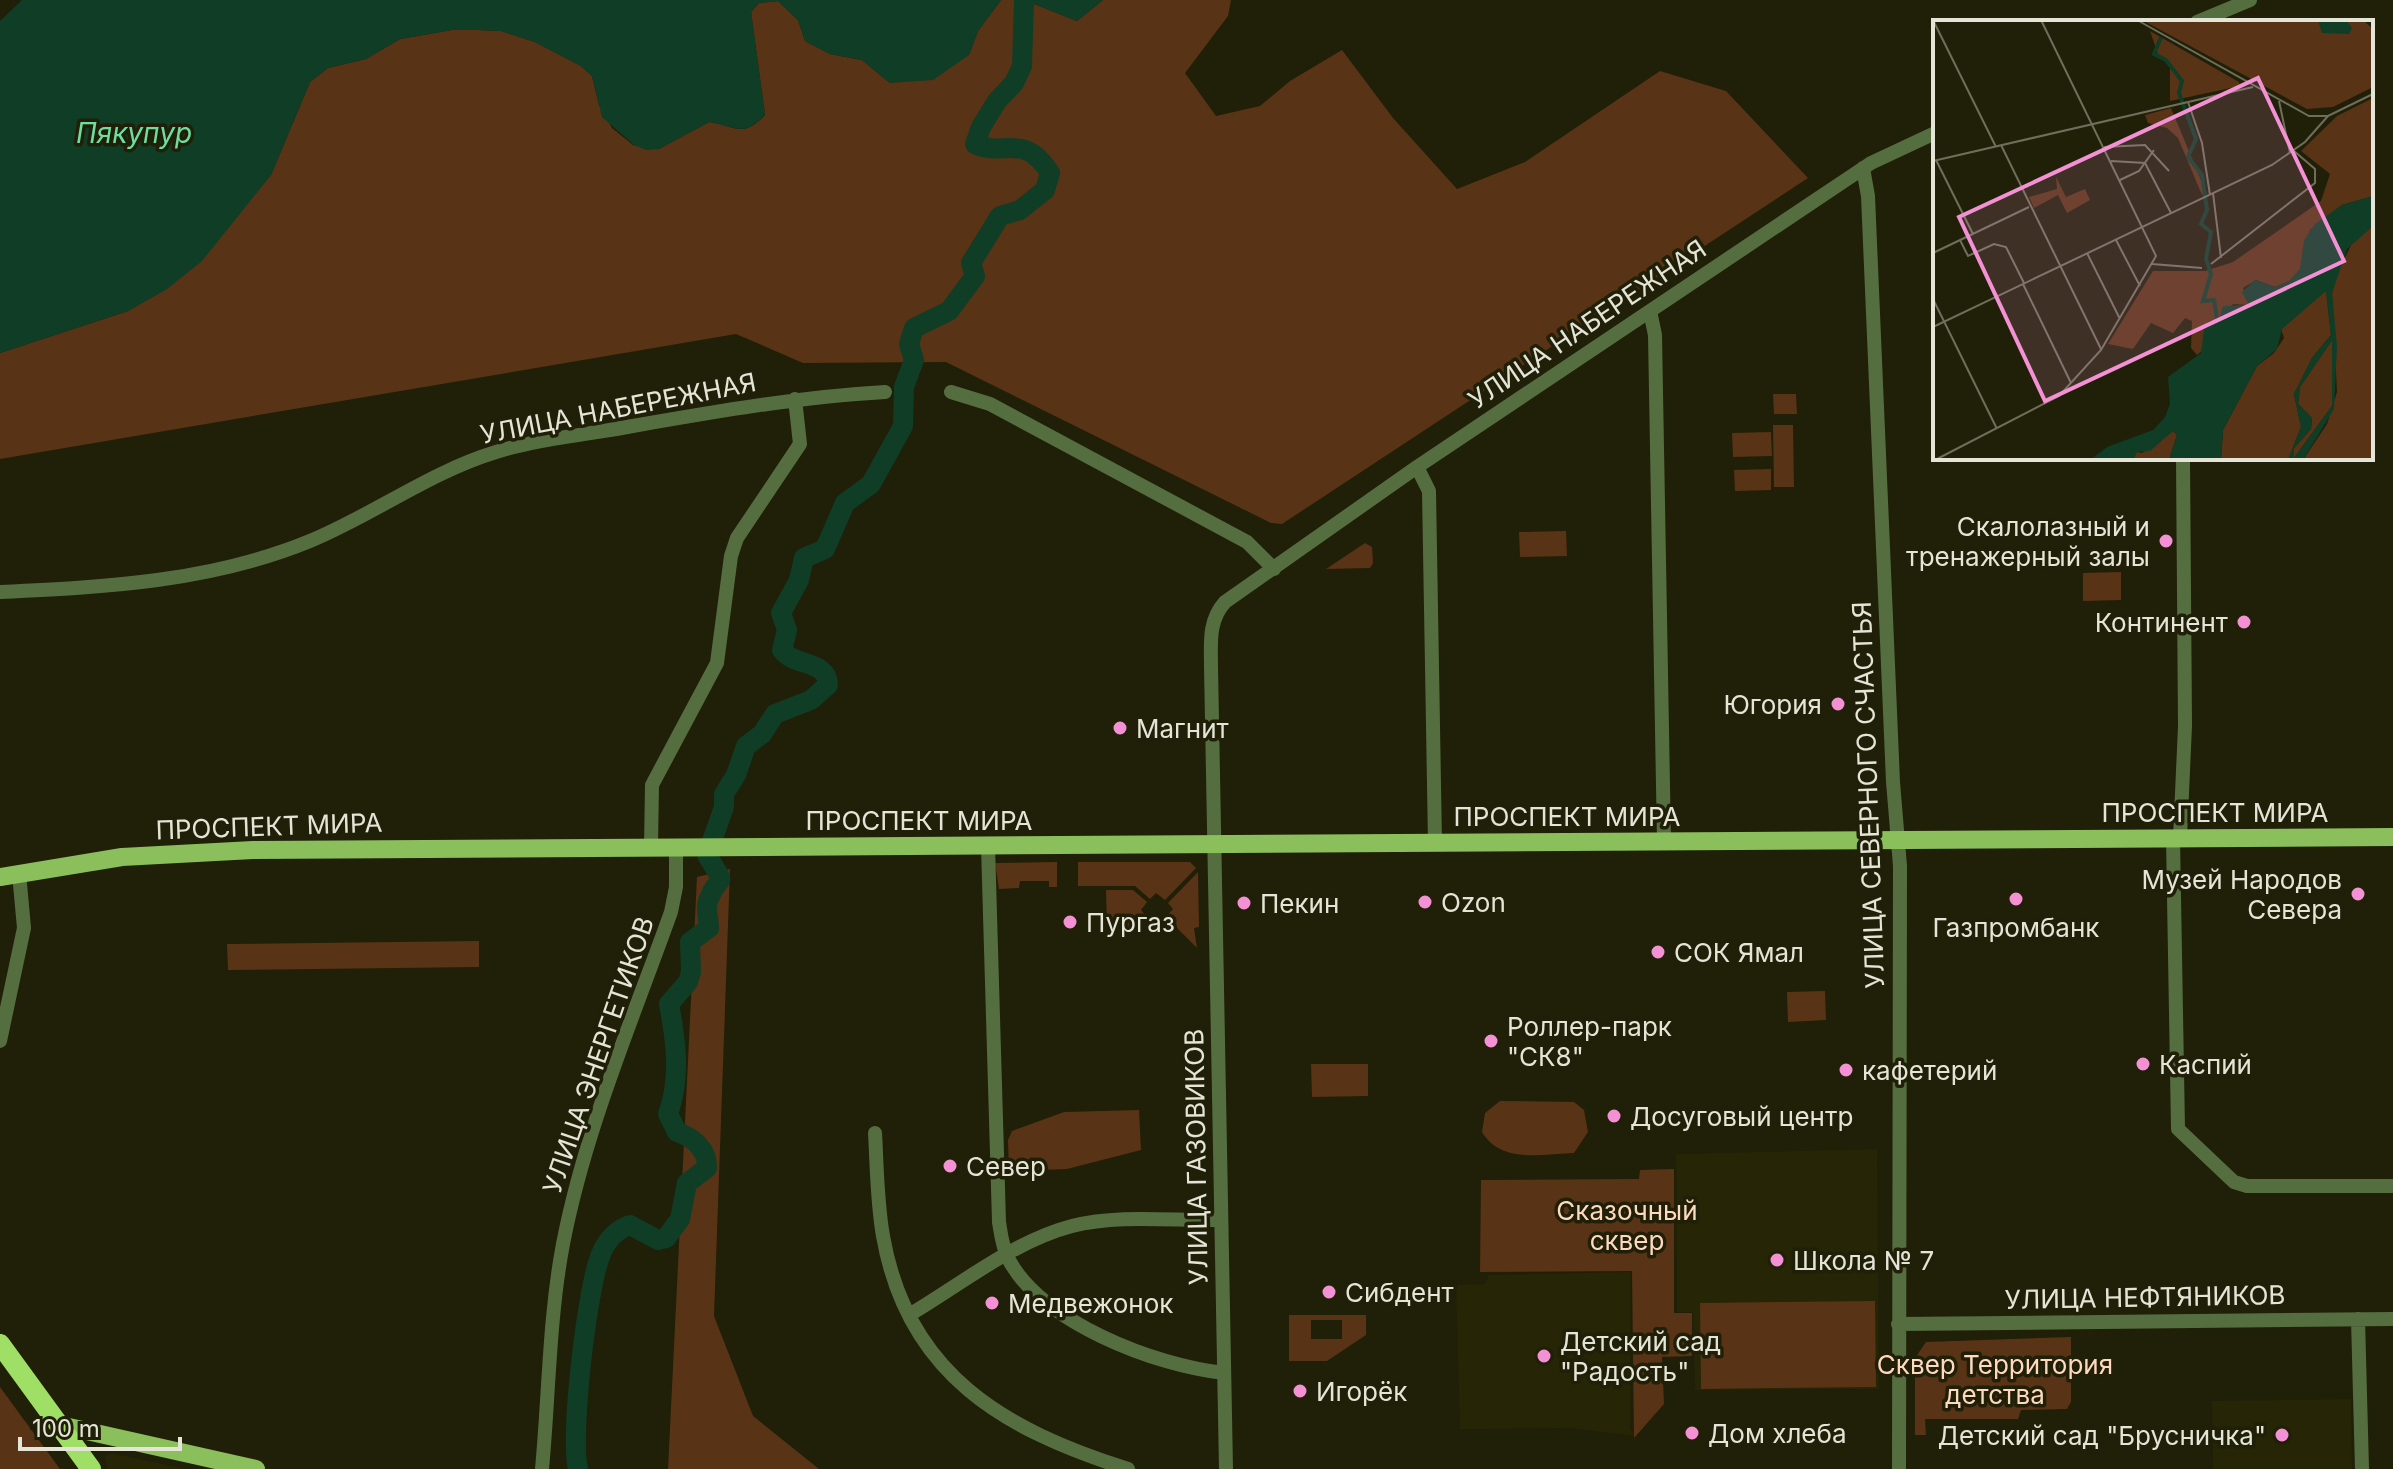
<svg xmlns="http://www.w3.org/2000/svg" width="2393" height="1469" font-family="Inter,sans-serif">
<rect width="100%" height="100%" fill="#201f08"/>
<!-- built -->
<path fill="#262505" d="M 1877,1149 L 1879,1389 L 1695,1390 L 1693,1312 L 1677,1312 L 1676,1154 Z
M 1630,1272 L 1630,1428 L 1635,1436 L 1570,1428 L 1460,1429 L 1456,1285 L 1485,1284 L 1489,1275 Z
M 2351,1399 L 2352,1469 L 2213,1469 L 2212,1401 Z
M 111,1454 L 116,1454 L 185,1469 L 108,1469 L 105,1456 Z"/>
<!-- green -->
<path fill="#593315" fill-rule="evenodd" d="M 1001,0 L 1024,0 L 1077,21 L 1103,0 L 1231,0 L 1228,16 L 1185,73 L 1216,116 L 1260,106 L 1290,81 L 1342,50 L 1393,118 L 1457,189 L 1525,162 L 1660,71 L 1726,91 L 1808,178 L 1282,524 L 1271,523 L 946,362 L 803,363 L 736,334 L 0,459 L 0,353 L 128,311 L 166,289 L 271,175 L 310,82 L 328,68 L 366,59 L 400,39 L 452,30 L 478,30 L 501,31 L 535,42 L 581,66 L 592,76 L 599,105 L 612,128 L 633,145 L 659,149 L 709,122 C 737,126 742,139 765,115 L 751,12 L 759,3 L 778,1 L 798,20 L 805,41 L 830,54 L 862,60 L 890,83 L 969,55 L 978,31 Z
M 1773,394 L 1796,394 L 1797,414 L 1774,414 Z
M 1773,425 L 1793,425 L 1794,487 L 1774,487 Z
M 1771,432 L 1772,456 L 1733,457 L 1732,433 Z
M 1771,469 L 1771,490 L 1735,491 L 1734,470 Z
M 1566,531 L 1567,556 L 1520,557 L 1519,532 Z
M 1365,543 L 1372,547 L 1373,563 L 1370,568 L 1326,569 Z
M 2121,572 L 2121,600 L 2083,601 L 2083,573 Z
M 1057,862 L 1057,887 L 1049,887 L 1049,881 L 1020,881 L 1019,888 L 999,889 L 995,863 Z
M 1078,862 L 1190,862 L 1196,868 L 1165,900 L 1156,893 L 1150,899 L 1135,886 L 1078,886 Z
M 730,869 L 714,1316 L 753,1416 L 819,1469 L 668,1469 L 697,877 Z
M 1198,872 L 1199,927 L 1194,928 L 1197,948 L 1166,917 L 1173,909 L 1168,903 Z
M 1106,890 L 1133,890 L 1147,902 L 1141,910 L 1147,917 L 1135,929 L 1107,929 Z
M 479,941 L 479,967 L 228,970 L 227,944 Z
M 1825,991 L 1826,1020 L 1788,1022 L 1787,992 Z
M 1311,1064 L 1368,1064 L 1368,1096 L 1312,1097 Z
M 1500,1101 L 1574,1102 L 1584,1110 L 1588,1132 L 1574,1153 C 1542,1154 1501,1164 1482,1132 L 1485,1113 Z
M 1139,1110 L 1141,1150 L 1067,1169 L 1009,1171 L 1008,1140 L 1012,1131 L 1064,1112 Z
M 1674,1169 L 1674,1313 L 1692,1313 L 1692,1356 L 1662,1357 L 1664,1404 L 1634,1438 L 1632,1271 L 1480,1272 L 1481,1180 L 1639,1179 L 1640,1170 Z
M 1875,1301 L 1876,1387 L 1701,1389 L 1700,1303 Z
M 1289,1315 L 1366,1315 L 1366,1335 L 1327,1361 L 1289,1361 ZM 1311,1320 L 1342,1320 L 1342,1339 L 1311,1339 Z
M 2071,1337 L 2071,1402 L 2067,1409 L 2021,1410 L 2018,1419 L 1925,1419 L 1926,1435 L 1915,1435 L 1915,1358 L 1926,1342 Z
M 0,1387 L 60,1469 L 0,1469 Z"/>
<!-- water -->
<path fill="#103d26" d="M 22,0 L 1001,0 L 978,31 L 969,55 L 933,80 L 890,83 L 862,60 L 830,54 L 805,41 L 798,20 L 778,1 L 759,3 L 751,12 L 765,114 C 743,139 737,126 709,122 L 659,149 L 646,150 L 634,145 L 602,117 L 592,76 L 581,66 L 535,42 L 501,31 L 478,30 L 452,30 L 400,39 L 366,59 L 328,68 L 310,82 L 271,175 L 202,261 L 167,289 L 128,311 L 0,353 L 0,21 Z
M 1024,0 L 1103,0 L 1077,21 Z"/>
<g fill="none" stroke-linecap="round" stroke-linejoin="round">
<!-- river -->
<path stroke="#103d26" stroke-width="20" d="M 578,1469 C 570,1435 587,1287 601,1254 C 606,1241 617,1229 630,1225 L 658,1240 L 666,1238 L 680,1219 L 687,1183 L 707,1168 C 708,1150 693,1137 677,1132 L 668,1114 C 681,1078 676,1041 669,1004 L 688,982 L 691,972 L 690,942 L 709,928 C 709,919 705,910 708,901 C 720,869 729,892 707,855 L 724,807 L 724,794 L 736,775 L 746,746 L 762,734 L 775,714 L 811,700 L 828,685 C 828,660 794,667 782,650 L 787,630 L 781,613 L 799,580 L 804,558 L 825,549 L 845,503 L 871,484 L 903,426 L 904,387 L 914,360 L 909,344 L 914,328 L 949,311 L 975,276 L 971,263 L 1000,216 L 1020,210 L 1045,190 L 1050,173 C 1024,131 1003,158 975,144 L 981,127 L 997,101 L 1014,83 L 1022,66 L 1024,0"/>
<!-- minor -->
<path stroke="#556e40" stroke-width="14" d="M 2197,22 L 2250,0
M 1863,168 L 1868,196 L 1893,782 L 1900,866 L 1899,1469
M 1650,311 L 1655,335 L 1664,842
M 951,392 L 990,404 L 1247,542 L 1274,569
M 1417,467 L 1429,491 L 1435,843
M 0,592 C 106,587 210,582 310,541 C 373,515 430,472 496,452 C 537,439 584,435 627,427 C 713,412 798,397 885,392
M 2173,838 L 2178,1129 L 2234,1182 L 2247,1186 L 2393,1186
M 2180,838 L 2185,726 L 2183,458
M 988,846 L 999,1222 C 1001,1234 1002,1246 1008,1258 C 1040,1322 1156,1366 1224,1373
M 651,847 L 652,785 L 717,663 L 731,556 L 737,538 L 800,444 L 795,399
M 0,1041 L 24,928 L 19,873
M 875,1133 C 877,1167 877,1202 883,1236 C 907,1374 1004,1430 1128,1469
M 909,1315 C 960,1285 1014,1241 1072,1226 C 1119,1214 1173,1221 1221,1220
M 2358,1319 L 2362,1469
M 1898,1324 L 2393,1319
M 542,1469 C 549,1394 549,1318 563,1244 C 585,1130 632,1021 671,912 L 676,887 L 676,847
M 1226,1469 L 1211,667 C 1211,643 1208,621 1225,602 L 1417,467 L 1871,163 L 1935,133"/>
<!-- major -->
<path stroke="#8bbf5c" stroke-width="18" d="M 0,877 L 122,857 L 253,850 L 2393,837
M 60,1425 L 256,1469"/>
<!-- highway -->
<path stroke="#a0df66" stroke-width="20" d="M 0,1344 L 91,1469"/>
</g>
<!-- markers -->
<g fill="#f491d4" stroke="#201f08" stroke-width="3">
<circle cx="2166" cy="541" r="8"/>
<circle cx="2244" cy="622" r="8"/>
<circle cx="1838" cy="704" r="8"/>
<circle cx="1120" cy="728" r="8"/>
<circle cx="2358" cy="894" r="8"/>
<circle cx="2016" cy="899" r="8"/>
<circle cx="1425" cy="902" r="8"/>
<circle cx="1244" cy="903" r="8"/>
<circle cx="1070" cy="922" r="8"/>
<circle cx="1658" cy="952" r="8"/>
<circle cx="1491" cy="1041" r="8"/>
<circle cx="2143" cy="1064" r="8"/>
<circle cx="1846" cy="1070" r="8"/>
<circle cx="1614" cy="1116" r="8"/>
<circle cx="950" cy="1166" r="8"/>
<circle cx="1777" cy="1260" r="8"/>
<circle cx="1329" cy="1292" r="8"/>
<circle cx="992" cy="1303" r="8"/>
<circle cx="1544" cy="1356" r="8"/>
<circle cx="1300" cy="1391" r="8"/>
<circle cx="1692" cy="1433" r="8"/>
<circle cx="2282" cy="1435" r="8"/>
</g>
<g text-anchor="middle" dominant-baseline="central" stroke-width="7" stroke-linejoin="round" paint-order="stroke">
<!-- street labels -->
<g font-size="26" fill="#e5e5d7" stroke="#201f08">
<text transform="translate(1587 324) rotate(-34)">УЛИЦА НАБЕРЕЖНАЯ</text>
<text transform="translate(618 408) rotate(-11)">УЛИЦА НАБЕРЕЖНАЯ</text>
<text transform="translate(1868 795) rotate(-92)">УЛИЦА СЕВЕРНОГО СЧАСТЬЯ</text>
<text x="2215" y="812">ПРОСПЕКТ МИРА</text>
<text x="1567" y="816">ПРОСПЕКТ МИРА</text>
<text x="919" y="820">ПРОСПЕКТ МИРА</text>
<text transform="translate(269 826) rotate(-2)">ПРОСПЕКТ МИРА</text>
<text transform="translate(598 1055) rotate(-71)">УЛИЦА ЭНЕРГЕТИКОВ</text>
<text transform="translate(1196 1157) rotate(-91)">УЛИЦА ГАЗОВИКОВ</text>
<text transform="translate(2145 1297) rotate(-1)">УЛИЦА НЕФТЯНИКОВ</text>
</g>
<!-- poi labels -->
<g font-size="26" fill="#e5e5d7" stroke="#201f08" text-anchor="start">
<text x="2150" y="526" text-anchor="end">Скалолазный и<tspan x="2150" dy="30">тренажерный залы</tspan></text>
<text x="2228" y="622" text-anchor="end">Континент</text>
<text x="1822" y="704" text-anchor="end">Югория</text>
<text x="1136" y="728">Магнит</text>
<text x="2342" y="879" text-anchor="end">Музей Народов<tspan x="2342" dy="30">Севера</tspan></text>
<text x="1441" y="902">Ozon</text>
<text x="1260" y="903">Пекин</text>
<text x="1086" y="922">Пургаз</text>
<text x="2016" y="927" text-anchor="middle">Газпромбанк</text>
<text x="1674" y="952">СОК Ямал</text>
<text x="1507" y="1026">Роллер-парк<tspan x="1507" dy="30">"СК8"</tspan></text>
<text x="2159" y="1064">Каспий</text>
<text x="1862" y="1070">кафетерий</text>
<text x="1630" y="1116">Досуговый центр</text>
<text x="966" y="1166">Север</text>
<text x="1793" y="1260">Школа № 7</text>
<text x="1345" y="1292">Сибдент</text>
<text x="1008" y="1303">Медвежонок</text>
<text x="1560" y="1341">Детский сад<tspan x="1560" dy="30">"Радость"</tspan></text>
<text x="1316" y="1391">Игорёк</text>
<text x="1708" y="1433">Дом хлеба</text>
<text x="2266" y="1435" text-anchor="end">Детский сад "Брусничка"</text>
</g>
<!-- park labels -->
<g font-size="26" fill="#ffd9bf" stroke="#201f08">
<text x="1627" y="1210">Сказочный<tspan x="1627" dy="30">сквер</tspan></text>
<text x="1995" y="1364">Сквер Территория<tspan x="1995" dy="30">детства</tspan></text>
</g>
<!-- water labels -->
<g font-size="28" font-style="italic" fill="#6edda0" stroke="#201f08">
<text x="134" y="133">Пякупур</text>
</g>
</g>
<!-- overview -->
<g transform="translate(1933 20)">
<rect width="440" height="440" fill="#201f08"/>
<path d="M 209,0 L 430,0 L 440,9 L 440,67 L 400,87 L 374,89 ZM 217,11 L 306,62 L 307,66 L 237,81 L 237,45 L 226,37 ZM 440,78 L 440,176 L 409,185 L 377,210 L 367,249 L 359,260 L 342,267 L 323,260 L 310,268 L 316,285 L 300,284 L 286,301 L 275,302 L 271,329 L 264,335 L 258,328 L 259,301 L 252,298 L 240,313 L 218,303 L 200,329 L 175,324 L 220,251 L 272,251 L 300,242 L 388,181 L 397,154 L 368,131 L 404,96 ZM 238,88 L 273,172 L 269,175 L 245,118 L 234,108 L 215,103 L 212,95 ZM 123,157 L 133,177 L 152,169 L 157,180 L 134,193 L 125,175 L 101,188 L 96,177 L 124,169 ZM 440,206 L 440,440 L 370,440 L 394,404 L 404,372 L 399,273 L 404,254 L 420,221 ZM 393,270 L 398,315 L 379,338 L 361,374 L 368,407 L 355,440 L 288,440 L 290,410 L 324,346 L 341,333 L 351,318 L 348,309 ZM 399,320 L 399,386 L 361,438 L 361,428 L 378,409 L 379,398 L 365,384 L 367,367 ZM 240,411 L 244,415 L 236,440 L 200,440 L 203,432 L 209,433 Z" fill="#593315"/>
<path d="M 385,0 L 413,0 L 419,8 L 416,14 L 389,13 ZM 440,176 L 440,206 L 414,229 L 399,273 L 404,326 L 401,389 L 370,440 L 355,440 L 368,407 L 361,374 L 379,338 L 398,315 L 393,271 L 349,309 L 344,329 L 324,346 L 290,410 L 288,440 L 236,440 L 244,415 L 240,411 L 217,431 L 204,432 L 200,440 L 157,440 L 174,427 L 220,410 L 232,397 L 237,384 L 235,357 L 268,333 L 271,310 L 275,301 L 286,301 L 290,286 L 316,285 L 309,272 L 322,260 L 342,267 L 356,261 L 367,249 L 371,220 L 382,204 L 409,185 ZM 399,320 L 399,386 L 361,438 L 361,428 L 378,409 L 379,398 L 365,384 L 367,367 Z" fill="#103d26" fill-rule="evenodd"/>
<path fill="none" stroke="#103d26" stroke-width="4" d="M 228,17 L 221,34 L 233,40 L 249,61 L 246,73 L 263,119 L 255,137 L 269,155 L 274,190 L 268,204 L 278,212 L 273,239 L 278,254 L 270,281 L 281,280 L 285,305"/>
<path fill="none" stroke="#6f6e5b" stroke-width="2" d="M 0,0 L 63,127M 204,0 L 376,96 L 395,96 L 440,74M 346,81 L 357,133M 255,82 L 269,123 L 277,175M 68,125 L 168,329M 171,127 L 212,125 L 236,151M 3,140 L 40,214M 0,141 L 320,67M 178,141 L 212,143 L 238,193M 187,160 L 206,151 L 221,130M 280,173 L 288,238M 27,220 L 35,236 L 61,224 L 73,227 L 91,263M 183,220 L 207,266M 0,233 L 96,187M 154,233 L 187,299M 219,244 L 269,248M 278,244 L 382,163 L 382,149 L 361,131M 90,264 L 138,363M 0,279 L 64,409M 0,307 L 339,145 L 372,122 L 395,96M 2,440 L 126,376 L 168,330 L 223,236 L 108,0"/>
<path fill="#f491d4" fill-opacity="0.15" stroke="#f491d4" stroke-width="4" d="M 325,58 L 411,241 L 112,381 L 26,197 Z"/>
<rect width="440" height="440" fill="none" stroke="#e5e5d7" stroke-width="4"/>
</g>
<!-- scale -->
<path d="M20 1437v12h160v-12" fill="none" stroke="#e5e5d7" stroke-width="4"/>
<text x="32" y="1437" font-size="24" fill="#e5e5d7" stroke="#201f08" stroke-width="6" paint-order="stroke">100 m</text>
</svg>
